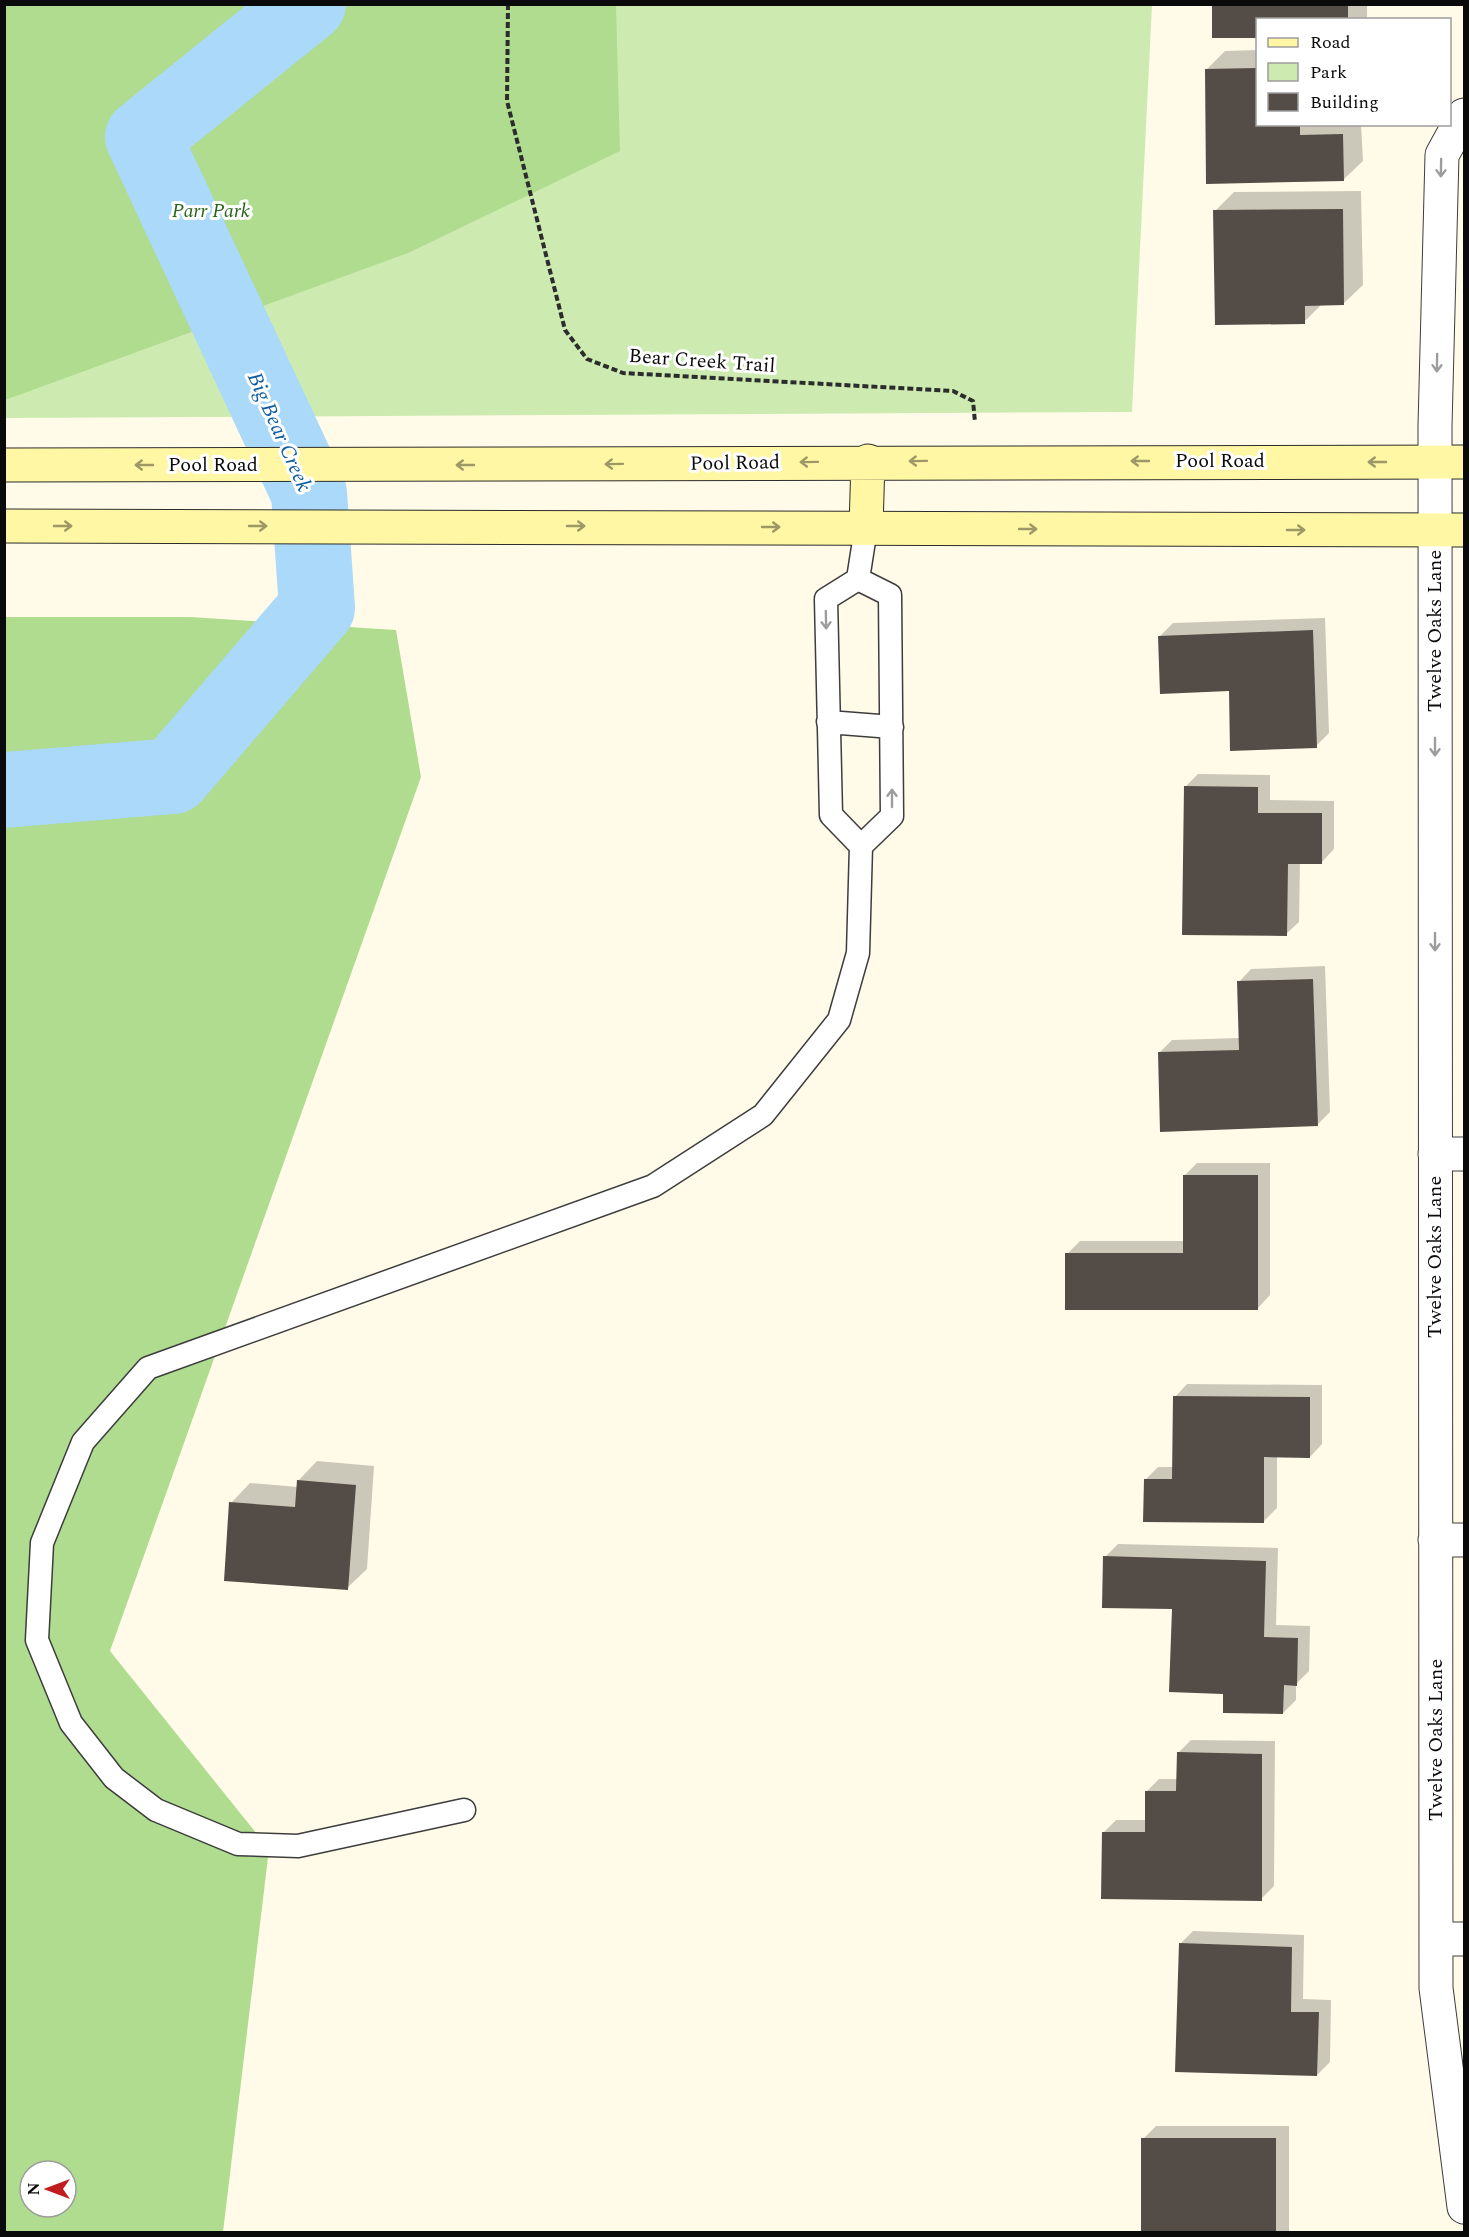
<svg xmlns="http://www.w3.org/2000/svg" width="1469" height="2237" font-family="Spectral,serif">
<rect width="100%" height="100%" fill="#fffbe8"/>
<!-- green -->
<path fill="#cdebb0" d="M 4,5 L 1152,5 L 1132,412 L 5,418 Z"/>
<!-- forest -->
<path fill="#afdc8f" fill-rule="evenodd" d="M 4,5 L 616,5 L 620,151 L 408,253 L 5,400 Z
M 5,617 L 190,617 L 396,630 L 421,777 L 110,1651 L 269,1849 L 223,2232 L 5,2232 ZM 30,2171 L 66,2171 L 66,2207 L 30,2207 Z"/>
<!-- shadow -->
<path fill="#0003" d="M 1214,4 L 1367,4 L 1367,18 L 1258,20 Z
M 1258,50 L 1258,124 L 1361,124 L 1363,161 L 1343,180 L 1208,182 L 1206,70 L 1225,51 Z
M 1361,191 L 1363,285 L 1343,304 L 1322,304 L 1304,322 L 1215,211 L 1234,192 Z
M 1325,618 L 1329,733 L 1316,746 L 1230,690 L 1160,636 L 1173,623 Z
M 1198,774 L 1270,775 L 1270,800 L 1334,801 L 1334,849 L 1322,862 L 1300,862 L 1299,922 L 1286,934 L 1185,787 Z
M 1325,966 L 1330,1112 L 1317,1125 L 1159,1053 L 1172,1040 L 1240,1038 L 1239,982 L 1251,969 Z
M 1197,1163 L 1270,1163 L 1270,1295 L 1258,1308 L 1067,1254 L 1080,1241 L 1184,1241 L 1184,1176 Z
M 1187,1384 L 1322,1385 L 1322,1444 L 1310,1457 L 1277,1456 L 1277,1508 L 1264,1521 L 1145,1480 L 1158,1467 L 1174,1467 L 1175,1397 Z
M 317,1461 L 374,1466 L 367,1569 L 347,1588 L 231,1503 L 250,1483 L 298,1487 L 298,1481 Z
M 1118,1544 L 1278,1548 L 1276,1625 L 1310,1626 L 1309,1671 L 1296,1684 L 1296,1700 L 1283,1713 L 1224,1692 L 1173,1608 L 1105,1557 Z
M 1191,1740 L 1275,1741 L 1274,1886 L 1261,1899 L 1104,1832 L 1116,1820 L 1146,1820 L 1146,1792 L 1159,1779 L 1178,1779 L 1178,1753 Z
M 1193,1931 L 1304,1935 L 1303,1999 L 1331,2000 L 1330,2062 L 1317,2075 L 1180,1944 Z
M 1156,2126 L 1289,2126 L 1289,2232 L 1143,2232 L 1143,2139 Z"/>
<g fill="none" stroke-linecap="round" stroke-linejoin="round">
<!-- river -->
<path stroke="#aad9f9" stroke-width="76" d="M 4,790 L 173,776 L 317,608 L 309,493 L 143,137 L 308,4"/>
</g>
<!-- building -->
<path fill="#544c46" d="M 1212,4 L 1348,4 L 1348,20 L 1258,20 L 1258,38 L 1212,38 Z
M 1258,68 L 1258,124 L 1300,124 L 1300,135 L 1343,134 L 1344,181 L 1206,184 L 1205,69 Z
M 1343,209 L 1344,305 L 1305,306 L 1305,324 L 1215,325 L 1213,210 Z
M 1313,630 L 1317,748 L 1230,751 L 1229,691 L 1160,694 L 1158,636 Z
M 1184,786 L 1258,787 L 1258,813 L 1322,813 L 1322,864 L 1288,864 L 1287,936 L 1182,935 Z
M 1313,979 L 1318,1126 L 1160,1132 L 1158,1052 L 1239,1050 L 1237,981 Z
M 1183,1175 L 1258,1175 L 1258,1310 L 1065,1310 L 1065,1253 L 1183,1253 Z
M 1173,1396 L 1310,1397 L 1310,1458 L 1264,1457 L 1264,1523 L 1143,1522 L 1144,1479 L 1172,1479 Z
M 297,1480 L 356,1485 L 348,1590 L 224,1581 L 229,1502 L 295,1507 Z
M 1103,1556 L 1266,1561 L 1264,1637 L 1298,1638 L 1297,1686 L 1284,1685 L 1283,1714 L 1223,1713 L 1223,1694 L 1169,1692 L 1172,1609 L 1102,1608 Z
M 1177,1752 L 1262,1754 L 1262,1901 L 1101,1899 L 1102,1832 L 1145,1832 L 1145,1791 L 1176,1791 Z
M 1179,1943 L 1292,1947 L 1291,2012 L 1319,2012 L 1317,2076 L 1175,2072 Z
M 1141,2138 L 1276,2138 L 1276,2232 L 1141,2232 Z"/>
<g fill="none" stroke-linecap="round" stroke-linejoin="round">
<!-- lane casing -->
<g stroke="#3d3d3d" stroke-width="25">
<path id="lane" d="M 858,579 L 890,595 L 892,816 L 861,846 L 831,815 L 826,599 L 858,579 L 866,528
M 828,722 L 892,727
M 464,1810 L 298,1846 L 238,1844 L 156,1810 L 114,1778 L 71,1723 L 37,1640 L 42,1543 L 83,1442 L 148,1368 L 653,1186 L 763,1115 L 839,1020 L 858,953 L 861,846"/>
</g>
<!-- street casing -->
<g stroke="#3d3d3d" stroke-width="35">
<path id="street" d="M 1464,115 L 1442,155 L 1435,426 L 1436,1988 L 1464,2207
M 1435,1154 L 1464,1154
M 1435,1540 L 1464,1540
M 1436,1939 L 1464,1939"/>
</g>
<!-- secondary casing -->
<g stroke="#2c2c2c" stroke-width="35">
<path id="secondary" d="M 4,465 C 491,465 978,459 1464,462
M 4,526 L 1464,530
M 866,528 L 868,461"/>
</g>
<!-- path -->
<path stroke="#2c2c2c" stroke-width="4" stroke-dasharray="6 3" stroke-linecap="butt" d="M 508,4 L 507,101 L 565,330 L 587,359 L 623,373 L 953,391 L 973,401 L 975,422"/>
<!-- lane -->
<use href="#lane" stroke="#fff" stroke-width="22"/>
<!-- street -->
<use href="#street" stroke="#fff" stroke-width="33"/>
<!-- secondary -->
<use href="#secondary" stroke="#fff7a3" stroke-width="33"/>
</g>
<!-- one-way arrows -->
<defs><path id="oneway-shaft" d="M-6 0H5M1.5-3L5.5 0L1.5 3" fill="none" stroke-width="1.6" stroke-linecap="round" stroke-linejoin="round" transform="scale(1.5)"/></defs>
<g stroke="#9d9d9d">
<use href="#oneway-shaft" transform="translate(1441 168) rotate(91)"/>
<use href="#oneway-shaft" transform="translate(1437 363) rotate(91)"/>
<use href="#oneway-shaft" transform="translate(826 620) rotate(89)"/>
<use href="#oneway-shaft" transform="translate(1435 747) rotate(90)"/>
<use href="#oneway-shaft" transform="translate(892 798) rotate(-90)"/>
<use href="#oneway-shaft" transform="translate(1435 942) rotate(90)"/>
</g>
<g stroke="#9d9866">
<use href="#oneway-shaft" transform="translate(918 461) rotate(179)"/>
<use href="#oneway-shaft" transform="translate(1140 461) rotate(-180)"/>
<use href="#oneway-shaft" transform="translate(809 462) rotate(179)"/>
<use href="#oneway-shaft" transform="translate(1377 462) rotate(-180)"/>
<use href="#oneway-shaft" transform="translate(614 464) rotate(179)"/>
<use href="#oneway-shaft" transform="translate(144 465) rotate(180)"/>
<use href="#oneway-shaft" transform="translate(465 465) rotate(180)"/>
<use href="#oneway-shaft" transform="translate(63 526)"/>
<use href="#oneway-shaft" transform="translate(258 526)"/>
<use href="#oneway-shaft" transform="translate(576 526)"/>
<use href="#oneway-shaft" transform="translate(771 527)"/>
<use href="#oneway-shaft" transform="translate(1028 529)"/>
<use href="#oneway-shaft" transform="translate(1296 530)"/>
</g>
<g text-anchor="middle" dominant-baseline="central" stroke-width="6" stroke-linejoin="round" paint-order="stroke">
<!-- park labels -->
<g font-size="20" font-style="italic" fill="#266419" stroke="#fff">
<text x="211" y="211">Parr Park</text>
</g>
<!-- street labels -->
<g font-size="20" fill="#0a0a0a" stroke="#fff">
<text transform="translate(702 361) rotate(4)">Bear Creek Trail</text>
<text x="1220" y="461">Pool Road</text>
<text transform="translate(735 463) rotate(-1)">Pool Road</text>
<text x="213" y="465">Pool Road</text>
<text transform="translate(1435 631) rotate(-90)">Twelve Oaks Lane</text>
<text transform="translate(1435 1257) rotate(-90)">Twelve Oaks Lane</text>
<text transform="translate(1436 1740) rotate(-90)">Twelve Oaks Lane</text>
</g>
<!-- water labels -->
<g font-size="21" font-style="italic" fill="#0f5da1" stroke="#fff">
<text transform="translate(279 432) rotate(66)">Big Bear Creek</text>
</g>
</g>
<!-- border -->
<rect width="1469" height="2237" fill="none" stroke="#0a0a0a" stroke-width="12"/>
<!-- legend -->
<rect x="1256" y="18" width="195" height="108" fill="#ffffff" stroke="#9d9d9d" stroke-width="1.5"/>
<rect x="1268" y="38" width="30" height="9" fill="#fff7a3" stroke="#9d9d9d" stroke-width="1.5"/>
<text x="1310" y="48" font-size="18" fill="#0a0a0a">Road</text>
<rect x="1268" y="63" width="30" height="18" fill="#cdebb0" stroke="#9d9d9d" stroke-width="1.5"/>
<text x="1310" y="78" font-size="18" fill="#0a0a0a">Park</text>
<rect x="1268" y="93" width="30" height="18" fill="#544c46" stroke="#9d9d9d" stroke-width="1.5"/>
<text x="1310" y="108" font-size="18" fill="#0a0a0a">Building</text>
<!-- north arrow -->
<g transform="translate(48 2189) rotate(270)"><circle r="28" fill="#ffffff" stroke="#9d9d9d" stroke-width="1.5"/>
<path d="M0-4.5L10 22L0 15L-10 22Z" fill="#c11c1f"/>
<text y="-9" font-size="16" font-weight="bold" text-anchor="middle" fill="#0a0a0a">N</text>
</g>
</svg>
